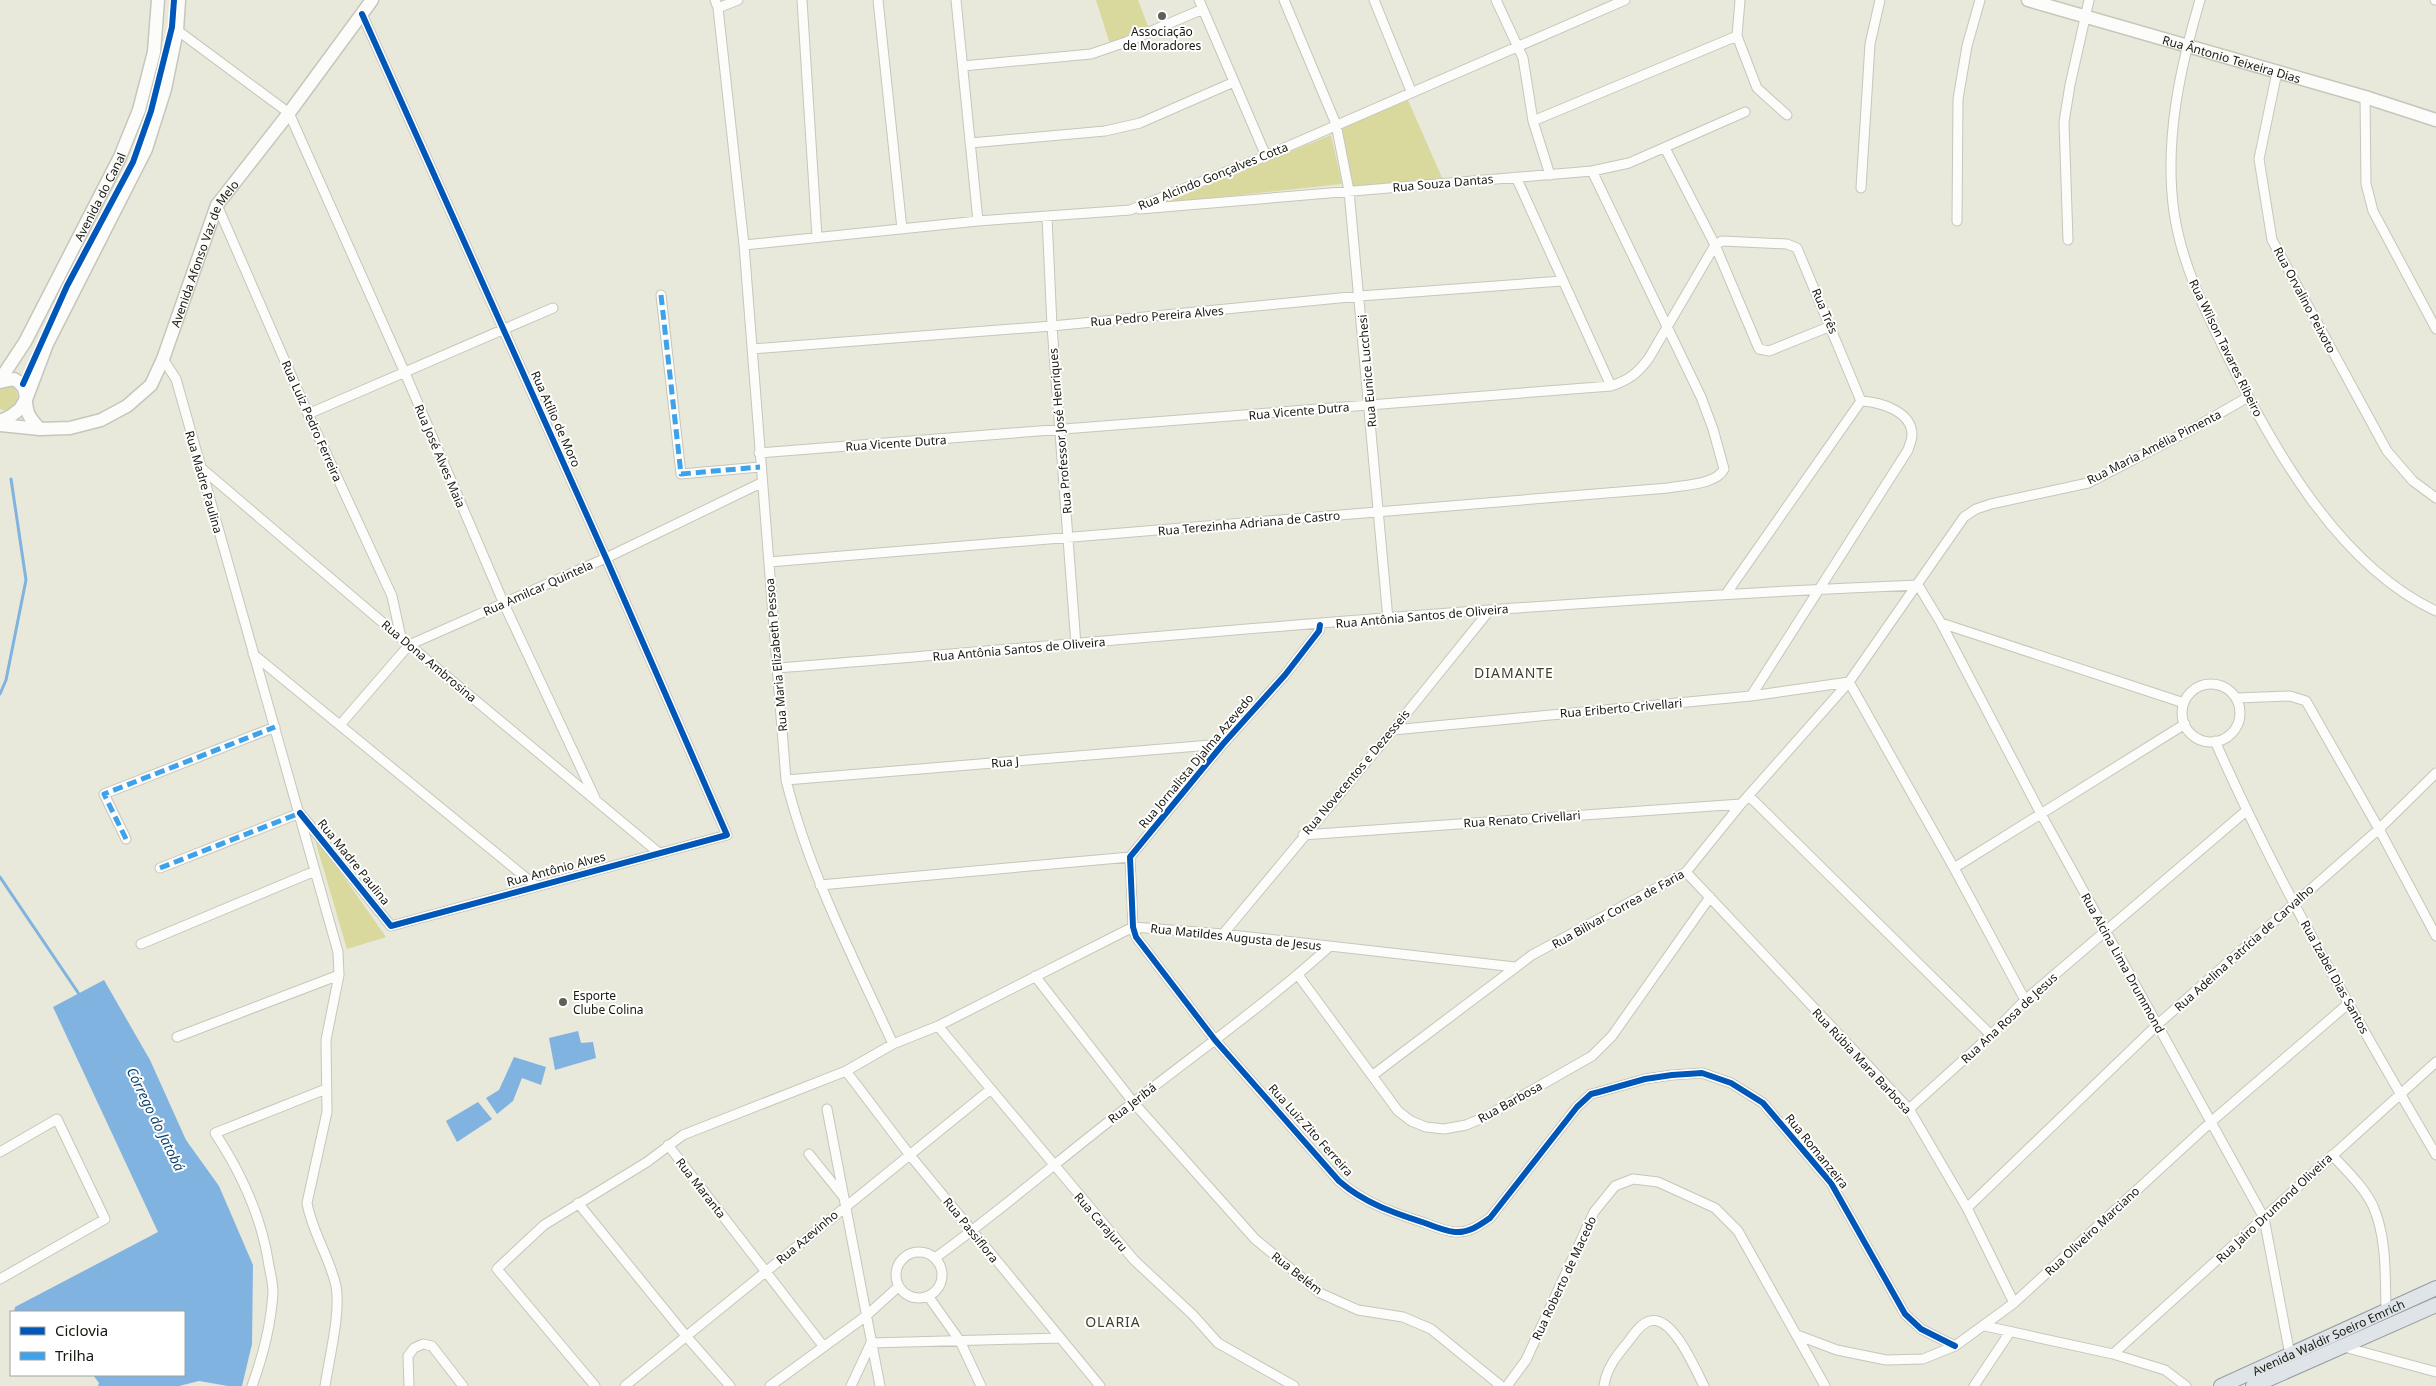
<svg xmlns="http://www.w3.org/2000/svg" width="2436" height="1386" font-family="'Noto Sans',sans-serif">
<rect width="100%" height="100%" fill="#e8e8db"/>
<!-- green -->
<path fill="#d9d99d" d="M 1096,0 L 1138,0 L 1149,29 L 1110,44 Z
M 1407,98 L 1443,180 L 1353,187 L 1341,127 Z
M 1331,135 L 1342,184 L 1164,203 Z
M 6,384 L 14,387 C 21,398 17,403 10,413 L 0,409 L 0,388 Z
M 313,833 L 386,937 L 347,949 Z"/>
<!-- water -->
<path fill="#80b3df" d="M 104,980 L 150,1060 L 186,1140 L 219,1186 L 253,1265 L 252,1344 L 242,1386 L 228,1386 L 199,1381 L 179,1386 L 98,1386 L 99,1383 L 93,1375 L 184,1375 L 184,1312 L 14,1312 L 15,1307 L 158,1232 L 53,1007 Z
M 578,1031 L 581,1043 L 593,1042 L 596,1058 L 555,1070 L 549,1038 Z
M 514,1057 L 546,1067 L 541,1085 L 522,1078 L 513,1101 L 497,1114 L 486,1098 L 499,1090 Z
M 478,1102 L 492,1119 L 457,1142 L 446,1121 Z"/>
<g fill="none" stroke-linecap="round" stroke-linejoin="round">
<!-- stream -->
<path stroke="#80b3df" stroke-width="3" d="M 0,694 L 6,680 L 26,580 L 11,479
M 0,877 L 81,997"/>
<!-- street casing -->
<g stroke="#c6c6bc" stroke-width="11">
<path id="street" d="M 715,0 L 718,8 L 744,245 L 786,780 C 809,873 853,957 893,1044
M 802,0 L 817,237
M 878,0 L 902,229
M 956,0 L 978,221
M 1199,0 L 1266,156
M 1284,0 L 1336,124 L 1349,191 L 1388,619
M 1374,0 L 1411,91
M 1496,0 L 1523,58 L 1533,121 L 1550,175
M 1740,0 L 1737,36 L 1757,88 L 1787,115
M 2200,0 C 2180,68 2164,141 2174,212 C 2181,261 2202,304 2224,349 C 2270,443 2337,565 2436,611
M 2435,0 L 2436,0
M 718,8 L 738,0
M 177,30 L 289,113 L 405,373 L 504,604 L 595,798
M 963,66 L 1091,54 L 1126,42 L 1203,9
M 2277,72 L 2259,159 L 2272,240 L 2387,451 L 2413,481 L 2436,498
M 2365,97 L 2366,184 L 2373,211 L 2436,329
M 1533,121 L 1737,36
M 970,143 L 1105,131 L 1140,123 L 1234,82
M 1665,148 L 1715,245 L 1759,349 L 1769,351 L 1831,326
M 1516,177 L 1611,386
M 1861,188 L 1870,44 L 1880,0
M 217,205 L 308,414 L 392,596 L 401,638
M 1140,209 L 1592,171 L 1629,163 L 1745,112
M 1047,217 L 1052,326 L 1076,645
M 1957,221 L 1958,99 L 1967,46 L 1980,0
M 2068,240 L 2064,122 L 2070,85 L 2089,0
M 744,245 L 978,221 L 1130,210 L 1266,156 L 1625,0
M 661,295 L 681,474 L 760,467
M 752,349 L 1052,326 L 1360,296 L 1562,281
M 163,359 L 176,379 L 338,952 L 339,975 L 326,1040 L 327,1112 L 307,1203 C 312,1232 330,1258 336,1286 C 341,1312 329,1359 325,1386
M 308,414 L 553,308
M 759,453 L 1611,386 C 1629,380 1638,373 1649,358 L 1715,245 L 1722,241 L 1787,244 L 1797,248 L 1861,401
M 200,467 L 409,645 L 659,853
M 769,562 L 1668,488 C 1683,485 1716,485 1724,469 L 1713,429 L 1701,397 L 1592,171
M 1918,585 L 1941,623 L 2041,814 L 2264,1218 L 2290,1355
M 1726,594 L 1861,401
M 1941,623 L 2184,703
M 1320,625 L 1319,631 L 1285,675 L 1223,744 L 1130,857 L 1133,927 L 1136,937 L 1215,1040 L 1339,1181 C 1364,1203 1394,1213 1425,1223 C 1435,1227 1445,1231 1455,1232 C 1469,1233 1480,1225 1490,1218 L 1577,1107 L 1591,1094 L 1599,1092 L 1645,1079 L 1672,1075 L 1702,1073 L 1731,1083 L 1763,1103 L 1831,1183 L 1905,1314 L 1921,1329 L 1955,1346
M 253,654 L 536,886
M 778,668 C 1158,638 1538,600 1918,585
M2182 713a29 29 0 1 1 58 0a29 29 0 1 1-58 0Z
M 1751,696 L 1908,450 C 1909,446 1912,440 1912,435 C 1912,411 1880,402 1861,401
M 2237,698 L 2290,696 L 2306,701 L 2379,829 L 2436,936
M 340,725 L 409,645 L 606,558 L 761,483
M 1393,730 L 1751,696 L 1849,682 L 1954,868 L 2025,1000
M 2215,741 C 2278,884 2357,1020 2436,1155
M 786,780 L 1223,744
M 1749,796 L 1991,1035
M 300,813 L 391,926 L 727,835 L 606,558 L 362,14
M 1303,835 L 1741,804
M 126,839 L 104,794 L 275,727
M 160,868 L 300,813
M 1954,868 L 2185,724
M 1686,872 L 1909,1109 L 1967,1208 L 2014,1303
M 820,885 L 1130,857
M 1223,934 L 1393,730 L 1489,611
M 141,944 L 315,871
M 1298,975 L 1398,1111 L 1411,1121 L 1426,1127 L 1444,1129 L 1466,1125 L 1485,1117 L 1592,1056 L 1612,1036 L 1710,897
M 1035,976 L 1133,1102 L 1255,1239 L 1320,1293 L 1358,1310 L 1403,1317 L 1431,1329 L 1501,1386
M 938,1026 L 1134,1260 L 1193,1315 L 1218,1343 L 1294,1386
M 177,1037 L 339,975
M 846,1071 L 909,1154 L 1100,1386
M 1373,1075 L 1532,955 L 1686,872 L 1741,804 L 1849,682 L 1964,517 L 1976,509 L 1991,504 L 2088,483 L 2196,427 L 2248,397
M 827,1109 L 880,1386
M 1909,1109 L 1991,1035 L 2025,1000 L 2246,811
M 668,1145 L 824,1347
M 0,1152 L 57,1119 L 105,1219 L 0,1279
M 809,1154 L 842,1195
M 2332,1155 C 2346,1170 2364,1187 2373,1206 C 2387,1238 2385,1275 2386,1309
M 578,1203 L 686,1336 L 730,1386
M 1967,1208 L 2157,1025 L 2379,829 L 2436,773
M896 1275a23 23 0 1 1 46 0a23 23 0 1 1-46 0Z
M 935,1258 C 1003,1209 1067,1153 1134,1102 C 1199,1051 1267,1003 1329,947
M 928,1296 L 960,1341 L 981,1386
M 1985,1326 L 2113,1354 L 2165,1370 L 2186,1386
M 1797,1335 L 1837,1350 L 1886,1360 L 1923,1359 L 1955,1346 L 2014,1303 L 2212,1121 L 2349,1003
M 2344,1347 L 2436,1372
M 2113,1354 L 2436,1062
M 252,1386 C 263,1356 271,1325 273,1293 C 273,1284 271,1275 269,1266 C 262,1217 242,1174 215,1133 L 326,1089
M 409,1386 L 408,1356 L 414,1348 L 423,1344 L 432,1346 L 463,1386
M 595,1386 L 497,1269 L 544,1225 L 647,1162 L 683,1135 L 846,1071 L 893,1044 L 938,1026 L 1133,927 L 1223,934 L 1515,967
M 625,1386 L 991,1089
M 770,1386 L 866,1316 L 898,1287
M 851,1386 L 871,1343 L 1059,1338
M 1507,1386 L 1526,1360 L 1594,1212 L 1615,1186 L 1633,1179 L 1658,1182 L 1715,1208 L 1738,1231 L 1825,1386
M 1604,1386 C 1606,1369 1617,1355 1628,1342 C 1633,1335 1641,1323 1650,1321 C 1673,1315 1695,1369 1704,1386
M 1974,1386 L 2010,1332"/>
</g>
<!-- secondary casing -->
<g stroke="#c6c6bc" stroke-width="15">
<g id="secondary">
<path id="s1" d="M 2028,0 L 2365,97 L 2436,120"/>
<path id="s2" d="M 0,380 L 25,342 L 120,157 L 139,110 L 154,52 L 158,0"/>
<path d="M 0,382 L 14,379 C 29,388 24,395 27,409 C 28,417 35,424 40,429"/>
<path d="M 0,421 L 11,416 L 20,409 L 27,397 L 47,344 L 146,149 L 165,89 L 177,30 L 179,0"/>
<path id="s3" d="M 0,425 L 40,429 L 70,428 L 101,420 L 127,406 L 151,385 L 163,359 L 217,205 L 289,113 L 372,0"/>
</g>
</g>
<!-- primary casing -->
<g stroke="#939da1" stroke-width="16">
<g id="primary">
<path id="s4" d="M 2221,1386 L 2436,1288"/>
<path d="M 2253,1386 L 2436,1305"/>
</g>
</g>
<!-- street -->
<use href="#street" stroke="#fcfcfa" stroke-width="9"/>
<!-- secondary -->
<use href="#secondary" stroke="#fcfcfa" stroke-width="12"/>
<!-- primary -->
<use href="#primary" stroke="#dee4e7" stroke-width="14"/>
<!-- quiet -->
<path stroke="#3da2ea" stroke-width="5" stroke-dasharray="10 5" stroke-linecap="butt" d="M 661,295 L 681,474 L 760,467
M 126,839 L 104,794 L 275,727
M 160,868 L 300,813"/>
<!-- cycleway casing -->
<g stroke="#fff" stroke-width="9">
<path id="cycleway" d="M 23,384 L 67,286 L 133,162 L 151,111 L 172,27 L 174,0
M 1320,625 L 1319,631 L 1285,675 L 1223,744 L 1130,857 L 1133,927 L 1136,937 L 1215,1040 L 1339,1181 C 1364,1203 1394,1213 1425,1223 C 1435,1227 1445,1231 1455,1232 C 1469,1233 1480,1225 1490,1218 L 1577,1107 L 1591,1094 L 1599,1092 L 1645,1079 L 1672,1075 L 1702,1073 L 1731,1083 L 1763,1103 L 1831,1183 L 1905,1314 L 1921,1329 L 1955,1346
M 300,813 L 391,926 L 727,835 L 606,558 L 362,14"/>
</g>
<!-- cycleway -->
<use href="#cycleway" stroke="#0057b8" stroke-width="6"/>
</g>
<!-- markers -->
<g fill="#606156" stroke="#fff" stroke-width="2">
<circle cx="1162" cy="16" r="5"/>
<circle cx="563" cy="1002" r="5"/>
</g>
<g text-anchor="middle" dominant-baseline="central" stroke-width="4" stroke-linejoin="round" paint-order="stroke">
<!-- poi labels -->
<g font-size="12" fill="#17180f" stroke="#fff">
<text x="1162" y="31">Associação<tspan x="1162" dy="14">de Moradores</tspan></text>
<text x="573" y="995" text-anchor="start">Esporte<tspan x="573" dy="14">Clube Colina</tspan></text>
</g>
<!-- street labels -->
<g font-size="12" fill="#17180f" stroke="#fff">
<text stroke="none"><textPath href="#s1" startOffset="212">Rua Ântonio Teixeira Dias</textPath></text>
<text transform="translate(1213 176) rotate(-22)">Rua Alcindo Gonçalves Cotta</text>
<text transform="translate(1443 183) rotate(-5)">Rua Souza Dantas</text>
<text stroke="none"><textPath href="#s2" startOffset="209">Avenida do Canal</textPath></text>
<text stroke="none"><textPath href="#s3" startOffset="306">Avenida Afonso Vaz de Melo</textPath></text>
<text transform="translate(2305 300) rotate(62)">Rua Orvalino Peixoto</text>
<text transform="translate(1825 311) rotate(67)">Rua Três</text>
<text transform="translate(1157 316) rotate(-5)">Rua Pedro Pereira Alves</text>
<text transform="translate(2226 348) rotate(64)">Rua Wilson Tavares Ribeiro</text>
<text transform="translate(1367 371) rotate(-95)">Rua Eunice Lucchesi</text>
<text transform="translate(1299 411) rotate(-5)">Rua Vicente Dutra</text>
<text transform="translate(556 419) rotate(66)">Rua Atílio de Moro</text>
<text transform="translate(312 421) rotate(66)">Rua Luiz Pedro Ferreira</text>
<text transform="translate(1060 431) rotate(-95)">Rua Professor José Henriques</text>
<text transform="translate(896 443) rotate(-4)">Rua Vicente Dutra</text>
<text transform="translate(2154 447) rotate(-27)">Rua Maria Amélia Pimenta</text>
<text transform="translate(440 456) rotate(67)">Rua José Alves Maia</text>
<text transform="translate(204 482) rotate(74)">Rua Madre Paulina</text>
<text transform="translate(1249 523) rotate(-5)">Rua Terezinha Adriana de Castro</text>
<text transform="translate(538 588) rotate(-24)">Rua Amilcar Quintela</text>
<text transform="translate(1422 616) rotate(-5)">Rua Antônia Santos de Oliveira</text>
<text transform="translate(1019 649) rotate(-5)">Rua Antônia Santos de Oliveira</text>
<text transform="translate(776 655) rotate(-95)">Rua Maria Elizabeth Pessoa</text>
<text transform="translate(429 661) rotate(40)">Rua Dona Ambrosina</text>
<text transform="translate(1621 708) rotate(-5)">Rua Eriberto Crivellari</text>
<text transform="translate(1196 761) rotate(-50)">Rua Jornalista Djalma Azevedo</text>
<text transform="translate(1005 762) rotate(-5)">Rua J</text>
<text transform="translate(1356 772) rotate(-50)">Rua Novecentos e Dezesseis</text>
<text transform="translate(1522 819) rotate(-4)">Rua Renato Crivellari</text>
<text transform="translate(354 862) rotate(51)">Rua Madre Paulina</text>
<text transform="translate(556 869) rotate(-15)">Rua Antônio Alves</text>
<text transform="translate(1618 909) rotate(-29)">Rua Bilivar Correa de Faria</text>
<text transform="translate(1236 937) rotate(6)">Rua Matildes Augusta de Jesus</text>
<text transform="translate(2244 948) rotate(-42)">Rua Adelina Patrícia de Carvalho</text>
<text transform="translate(2123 963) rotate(61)">Rua Alcina Lima Drummond</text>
<text transform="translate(2335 977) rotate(61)">Rua Izabel Dias Santos</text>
<text transform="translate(2009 1018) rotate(-43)">Rua Ana Rosa de Jesus</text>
<text transform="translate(1862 1061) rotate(47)">Rua Rúbia Mara Barbosa</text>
<text transform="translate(1510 1102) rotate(-29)">Rua Barbosa</text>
<text transform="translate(1132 1103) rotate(-38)">Rua Jeribá</text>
<text transform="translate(1311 1130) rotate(48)">Rua Luiz Zito Ferreira</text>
<text transform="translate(1817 1151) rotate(51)">Rua Romanzeira</text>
<text transform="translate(701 1188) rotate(52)">Rua Maranta</text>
<text transform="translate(2274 1208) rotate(-43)">Rua Jairo Drumond Oliveira</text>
<text transform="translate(1101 1222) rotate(49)">Rua Carajuru</text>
<text transform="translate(971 1230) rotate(51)">Rua Passiflora</text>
<text transform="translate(2092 1231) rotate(-43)">Rua Oliveiro Marciano</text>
<text transform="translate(807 1237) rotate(-40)">Rua Azevinho</text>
<text transform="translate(1297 1273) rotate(38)">Rua Belém</text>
<text transform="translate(1564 1278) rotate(-65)">Rua Roberto de Macedo</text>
<text stroke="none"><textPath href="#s4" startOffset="118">Avenida Waldir Soeiro Emrich</textPath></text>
</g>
<!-- neighbourhood labels -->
<g font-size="14" letter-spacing="1" fill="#41412d" stroke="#fff">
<text x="1514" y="672">DIAMANTE</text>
<text x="1113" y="1321">OLARIA</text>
</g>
<!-- water labels -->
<g font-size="14" font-style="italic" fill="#0e4471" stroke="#fff">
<text transform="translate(156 1119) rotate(64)">Córrego do Jatobá</text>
</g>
</g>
<!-- legend -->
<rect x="10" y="1311" width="175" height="65" fill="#ffffff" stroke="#a2a39f"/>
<rect x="20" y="1327" width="25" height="8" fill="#0057b8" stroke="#a2a39f"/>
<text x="55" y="1336" font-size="15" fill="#17180f">Ciclovia</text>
<rect x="20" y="1352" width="25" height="8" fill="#3da2ea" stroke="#a2a39f"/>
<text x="55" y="1361" font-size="15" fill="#17180f">Trilha</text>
</svg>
